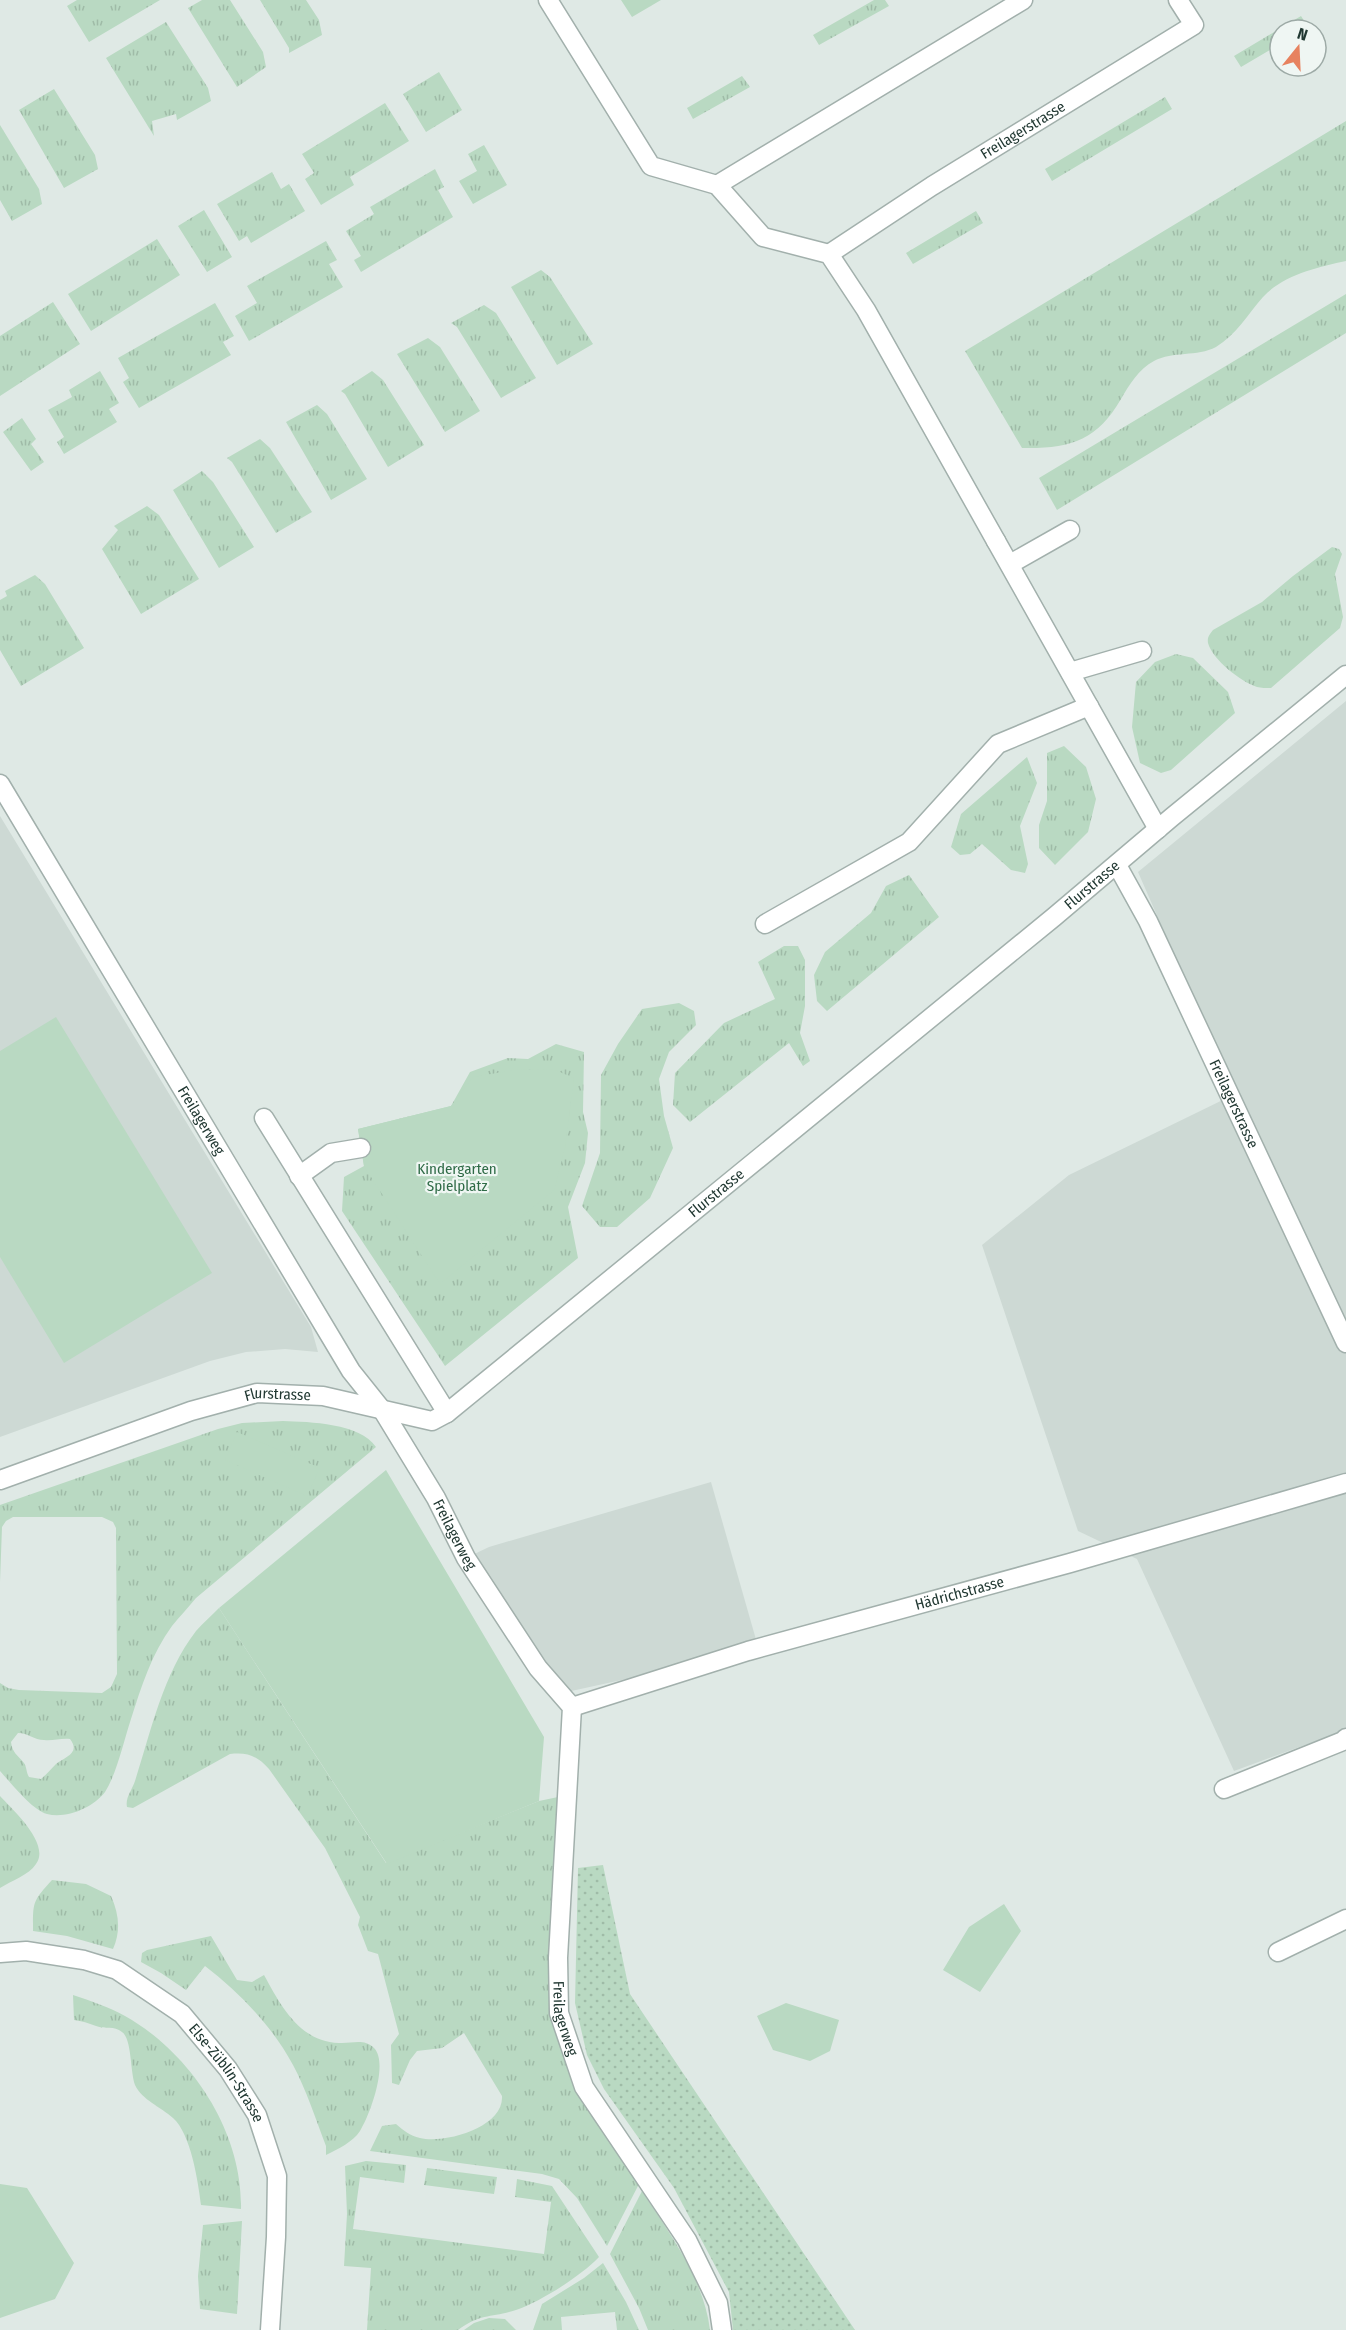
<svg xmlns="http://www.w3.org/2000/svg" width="1346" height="2330" font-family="'Fira Sans Condensed',sans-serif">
<defs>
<pattern id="grass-tufts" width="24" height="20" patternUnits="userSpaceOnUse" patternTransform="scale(1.5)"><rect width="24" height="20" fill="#b9d9c2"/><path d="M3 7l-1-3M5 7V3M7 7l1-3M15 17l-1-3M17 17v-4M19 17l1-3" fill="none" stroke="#9fbba7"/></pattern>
<pattern id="garden-dots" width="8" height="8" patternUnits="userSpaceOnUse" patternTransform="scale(1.5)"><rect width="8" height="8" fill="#b9d9c2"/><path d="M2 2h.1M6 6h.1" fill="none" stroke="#9fbba7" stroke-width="1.8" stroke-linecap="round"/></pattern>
</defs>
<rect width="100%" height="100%" fill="#dfe9e5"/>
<!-- built -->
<path fill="#cdd9d4" d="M 1346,701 L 1346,1730 L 1234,1771 L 1137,1559 L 1078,1531 L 982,1245 L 1069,1175 L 1235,1094 L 1138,872 Z
M 0,816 L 311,1327 L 318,1352 L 285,1349 L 246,1352 L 210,1361 L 0,1437 Z
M 711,1482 L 759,1650 L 553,1695 L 466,1558 L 489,1547 Z"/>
<!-- grass -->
<path fill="url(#grass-tufts)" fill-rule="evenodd" d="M 77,0 L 160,0 L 89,42 L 67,6 Z
M 202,0 L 230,0 L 263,52 L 266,67 L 237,87 L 188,8 Z
M 260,0 L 306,0 L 319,20 L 322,35 L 289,53 L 289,48 Z
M 621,0 L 661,0 L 632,17 Z
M 874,0 L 885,0 L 889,6 L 819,45 L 813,35 Z
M 1301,16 L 1308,27 L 1303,30 L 1280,30 L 1280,44 L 1241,67 L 1234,56 Z
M 166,22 L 208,88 L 211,101 L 177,120 L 176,114 L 152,121 L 154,136 L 106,58 Z
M 439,72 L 462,110 L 426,132 L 403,94 Z
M 742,76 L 750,87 L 693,119 L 687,108 Z
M 54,89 L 95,155 L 98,169 L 64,188 L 19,110 Z
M 1165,97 L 1172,109 L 1052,181 L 1045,169 Z
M 385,103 L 409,141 L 350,177 L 354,185 L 321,205 L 305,179 L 314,173 L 302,154 Z
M 1346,121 L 1346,261 C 1318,267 1283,275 1263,297 C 1248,314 1236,335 1216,347 C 1197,357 1173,351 1154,361 C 1139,369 1129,385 1121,399 C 1097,441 1069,449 1022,448 L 965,351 Z
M 0,125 L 39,189 L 42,204 L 12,221 L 0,200 Z
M 484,145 L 507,185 L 473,204 L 459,181 L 477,171 L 468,154 Z
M 435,169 L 444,187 L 438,190 L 453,217 L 361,272 L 354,260 L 361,256 L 346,231 L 374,214 L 370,207 Z
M 272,172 L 281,189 L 289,184 L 305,211 L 251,243 L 247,236 L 239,241 L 217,204 Z
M 204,210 L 232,257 L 207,272 L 178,226 Z
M 976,211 L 983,223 L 913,264 L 906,253 Z
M 157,239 L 180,275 L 91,331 L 68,294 Z
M 326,241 L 337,260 L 329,264 L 343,287 L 249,341 L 235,316 L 257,303 L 247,286 Z
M 541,270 L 550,277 L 593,344 L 557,365 L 511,287 Z
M 1346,294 L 1346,333 L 1057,510 L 1039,478 Z
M 53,302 L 80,344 L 0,396 L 0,336 Z
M 215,303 L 234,336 L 223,342 L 231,355 L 139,408 L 123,382 L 129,378 L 118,358 Z
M 484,305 L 496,313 L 536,378 L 501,398 L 457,327 L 451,323 Z
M 428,338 L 440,347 L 480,411 L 445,432 L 397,354 Z
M 100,371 L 119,403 L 109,409 L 117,422 L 64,454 L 57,442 L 64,437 L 48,410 L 72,397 L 69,390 Z
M 372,371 L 383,380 L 424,445 L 388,467 L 345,394 L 341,391 Z
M 317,405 L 327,414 L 367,479 L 331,500 L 286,422 Z
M 22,418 L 36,439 L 31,444 L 44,462 L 31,471 L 3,432 Z
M 260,439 L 270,448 L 312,512 L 276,533 L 232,462 L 227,458 Z
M 202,471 L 213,482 L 254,547 L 219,568 L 173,490 Z
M 147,506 L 159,515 L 199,579 L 141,614 L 102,549 L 118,530 L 114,526 Z
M 1332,547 L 1339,549 L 1342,554 L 1335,574 L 1343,617 L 1340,628 L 1271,688 C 1266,688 1261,688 1257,687 C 1241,682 1212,659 1208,643 C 1207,637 1210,634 1213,630 L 1262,602 L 1293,576 Z
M 35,575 L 45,584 L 84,648 L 21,686 L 0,650 L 0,600 L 7,596 L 5,591 Z
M 1176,654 L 1193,658 L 1228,692 L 1235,713 L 1171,770 L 1161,773 L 1140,763 L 1132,727 L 1136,682 L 1155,662 Z
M 1064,746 L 1086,767 L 1096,799 L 1088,832 L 1055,865 L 1039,848 L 1039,825 L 1047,801 L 1047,753 Z
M 1027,757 L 1037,783 L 1020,826 L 1028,864 L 1025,873 L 1011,870 L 982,844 L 970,854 L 960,855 L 951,847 L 961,814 Z
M 909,875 L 939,917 L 827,1011 L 817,1001 L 814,975 L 825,952 L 871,913 L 886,886 Z
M 784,946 L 798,946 L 805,960 L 805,1006 L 800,1033 L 810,1061 L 803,1066 L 789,1043 L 690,1122 L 673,1105 L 675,1073 L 724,1023 L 775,999 L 758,962 Z
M 679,1003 L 694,1011 L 696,1025 L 669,1052 L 659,1079 L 664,1116 L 673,1148 L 650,1198 L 617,1227 L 600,1227 L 582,1206 L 600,1153 L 601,1075 L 618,1044 L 642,1009 Z
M 556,1044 L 584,1052 L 583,1112 L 588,1133 L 585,1163 L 568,1207 L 578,1258 L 445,1366 L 342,1211 L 344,1177 L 364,1166 L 358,1129 L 451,1106 L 470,1072 L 508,1058 L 528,1059 Z
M 283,1421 C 310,1422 360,1423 376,1447 L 196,1598 C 188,1608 179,1617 172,1626 C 152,1653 141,1687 131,1719 C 124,1740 117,1773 105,1792 C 93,1808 66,1819 47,1814 C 32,1810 11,1783 0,1771 L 0,1678 L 0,1683 L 8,1688 L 19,1690 L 102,1693 L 111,1687 L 117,1674 L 116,1528 L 113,1522 L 102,1517 L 13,1517 L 6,1521 L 2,1527 L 0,1582 L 0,1505 L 218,1429 L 242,1423 ZM 18,1733 C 28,1733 34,1740 44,1740 C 53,1741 61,1738 70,1739 C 81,1753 65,1757 56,1764 C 51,1769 47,1774 41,1779 L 29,1777 C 26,1772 27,1768 24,1763 C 18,1755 12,1753 11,1742 Z
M 219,1608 L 386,1863 L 539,1801 L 558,1797 C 556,1852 551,1906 550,1961 C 550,1977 548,1995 551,2011 C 564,2077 600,2131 639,2184 L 607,2246 L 577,2198 L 559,2179 L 542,2174 L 370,2151 L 382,2126 L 396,2124 C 403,2130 410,2136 420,2138 C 444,2144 504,2128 502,2096 L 464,2033 L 442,2048 L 417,2051 L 410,2060 L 399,2085 L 392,2083 L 391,2045 L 399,2034 L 378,1954 L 368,1951 L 358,1925 L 360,1917 L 325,1848 L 269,1769 C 257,1756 248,1752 230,1754 L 133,1808 L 127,1807 C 125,1798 132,1790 135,1781 C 151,1731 163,1674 196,1631 C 203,1623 212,1615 219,1608 Z
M 0,1796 C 12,1809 51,1844 36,1864 C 29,1875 11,1881 0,1888 Z
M 52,1880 L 86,1884 L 111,1896 C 119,1914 121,1931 113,1949 L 67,1936 L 33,1931 C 33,1902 32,1902 52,1880 Z
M 211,1936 L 237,1980 L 252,1982 L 264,1975 C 281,2006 300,2042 339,2043 C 351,2044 364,2038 374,2048 C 389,2063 370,2115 360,2131 C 353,2142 338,2149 326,2155 L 326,2146 C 316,2120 306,2089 293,2065 C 272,2026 240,1993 205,1966 L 186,1990 L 161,1973 L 141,1962 L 142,1953 L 147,1950 Z
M 73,1995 C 91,2001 109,2007 125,2016 C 191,2053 243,2132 241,2209 L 201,2205 C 198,2181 191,2134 173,2118 C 161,2107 142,2100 135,2085 C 130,2071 132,2039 122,2032 C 114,2025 105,2030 96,2026 C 88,2023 82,2021 74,2020 Z
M 366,2161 L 406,2165 L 404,2183 L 360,2177 L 353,2229 L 544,2254 L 551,2202 L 515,2197 L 517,2179 L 552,2186 L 599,2257 C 581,2276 540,2302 516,2310 C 492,2318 481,2313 458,2330 L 367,2330 L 371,2268 L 344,2266 L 347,2214 L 345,2166 Z
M 427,2168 L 497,2177 L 494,2194 L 424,2185 Z
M 642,2191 C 669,2233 704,2279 710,2330 L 648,2330 L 639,2308 L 610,2254 Z
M 242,2221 L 237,2314 L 200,2309 L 198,2276 L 203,2225 Z
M 603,2263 L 626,2302 L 639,2330 L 617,2330 L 615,2312 L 561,2317 L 562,2330 L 533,2330 L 542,2304 L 584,2278 Z
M 489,2318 L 505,2319 L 516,2330 L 464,2330 L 474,2323 Z"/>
<!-- park -->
<path fill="#b9d9c2" d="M 56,1017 L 212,1273 L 64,1363 L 0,1257 L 0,1051 Z
M 521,1069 L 555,1070 L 574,1078 L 565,1148 L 554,1190 L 440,1284 L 364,1166 L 358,1129 L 451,1106 L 473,1077 Z
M 237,1432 L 320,1468 L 307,1496 L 225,1460 Z
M 386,1470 L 544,1737 L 539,1801 L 387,1864 L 219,1608 Z
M 1004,1904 L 1021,1931 L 980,1992 L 943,1970 L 969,1927 Z
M 786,2003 L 839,2020 L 830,2051 L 810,2061 L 773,2050 L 757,2016 Z
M 0,2184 L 27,2188 L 74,2263 L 55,2299 L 0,2318 Z"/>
<!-- garden -->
<path fill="url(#garden-dots)" d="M 603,1865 L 630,1994 L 855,2330 L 733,2330 L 729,2292 L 674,2188 L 604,2089 L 587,2055 L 575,2003 L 578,1868 Z"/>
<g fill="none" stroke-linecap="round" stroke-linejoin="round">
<!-- lane casing -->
<g stroke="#a2b0ac" stroke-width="21">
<g id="lane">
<path d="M 996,541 L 1158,829"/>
<path d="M 1010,564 L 1070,530"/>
<path d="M 1070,672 L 1142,651"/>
<path id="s1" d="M 0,784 L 351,1371 L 383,1411 L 436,1498 L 466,1558 L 538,1668 L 572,1707 L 558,1958 L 559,2013 L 584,2087 L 687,2240 L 718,2303 L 722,2330"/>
<path d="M 765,924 L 909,842 L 998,744 L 1089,706"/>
<path d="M 264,1118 L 447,1413"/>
<path d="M 299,1176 L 331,1153 L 361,1148"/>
<path d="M 1224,1789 L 1343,1741 L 1346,1738"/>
<path d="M 1278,1952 L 1346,1919"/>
</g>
</g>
<!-- street casing -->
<g stroke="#a2b0ac" stroke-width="21">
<g id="street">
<path d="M 548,0 L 651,166 L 717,185 L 763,237 L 829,254 L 866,310 L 996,541"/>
<path d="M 717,185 L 1023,0"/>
<path id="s2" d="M 829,254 L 932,186 L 1194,25 L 1178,0"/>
<path id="s3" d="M 1117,865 L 1148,921 L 1346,1343"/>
<path id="s4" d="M 0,1480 L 191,1411 L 257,1393 L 323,1396 L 432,1421 L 447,1413 L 1054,917 L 1172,817 L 1346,675"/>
<path id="s5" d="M 572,1707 L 748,1651 L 1070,1563 L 1346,1483"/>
<path id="s6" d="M 0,1953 L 26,1951 L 84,1960 L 117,1970 L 182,2014 L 228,2069 L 257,2115 L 277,2176 L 276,2237 L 270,2330"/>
</g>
</g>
<!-- lane -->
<use href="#lane" stroke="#fff" stroke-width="18"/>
<!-- street -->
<use href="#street" stroke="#fff" stroke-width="18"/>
</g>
<g text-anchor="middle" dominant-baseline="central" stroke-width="4.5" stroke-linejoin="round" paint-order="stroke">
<!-- street labels -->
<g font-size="15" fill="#213832" stroke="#eff6f3">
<text stroke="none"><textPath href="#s2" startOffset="230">Freilagerstrasse</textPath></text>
<text stroke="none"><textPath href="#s4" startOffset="1300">Flurstrasse</textPath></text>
<text stroke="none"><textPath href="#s3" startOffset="266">Freilagerstrasse</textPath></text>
<text stroke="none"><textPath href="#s1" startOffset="392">Freilagerweg</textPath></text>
<text stroke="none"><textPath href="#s4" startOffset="814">Flurstrasse</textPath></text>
<text stroke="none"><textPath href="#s4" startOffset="292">Flurstrasse</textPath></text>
<text stroke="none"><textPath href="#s1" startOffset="878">Freilagerweg</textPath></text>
<text stroke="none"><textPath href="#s5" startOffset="404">Hädrichstrasse</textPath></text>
<text stroke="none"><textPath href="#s1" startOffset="1400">Freilagerweg</textPath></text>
<text stroke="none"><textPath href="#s6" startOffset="272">Else-Züblin-Strasse</textPath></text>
</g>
<!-- park labels -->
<g font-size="15" fill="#2f6b47" stroke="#eff6f3">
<text x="457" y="1169">Kindergarten<tspan x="457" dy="17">Spielplatz</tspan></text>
</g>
</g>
<!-- north arrow -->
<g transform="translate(1298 48) rotate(18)"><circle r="28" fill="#eff6f3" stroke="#9daaa6" stroke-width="1.5"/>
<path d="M0-4.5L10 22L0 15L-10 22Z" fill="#e7825f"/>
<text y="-9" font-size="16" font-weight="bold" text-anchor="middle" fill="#213832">N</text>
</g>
</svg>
